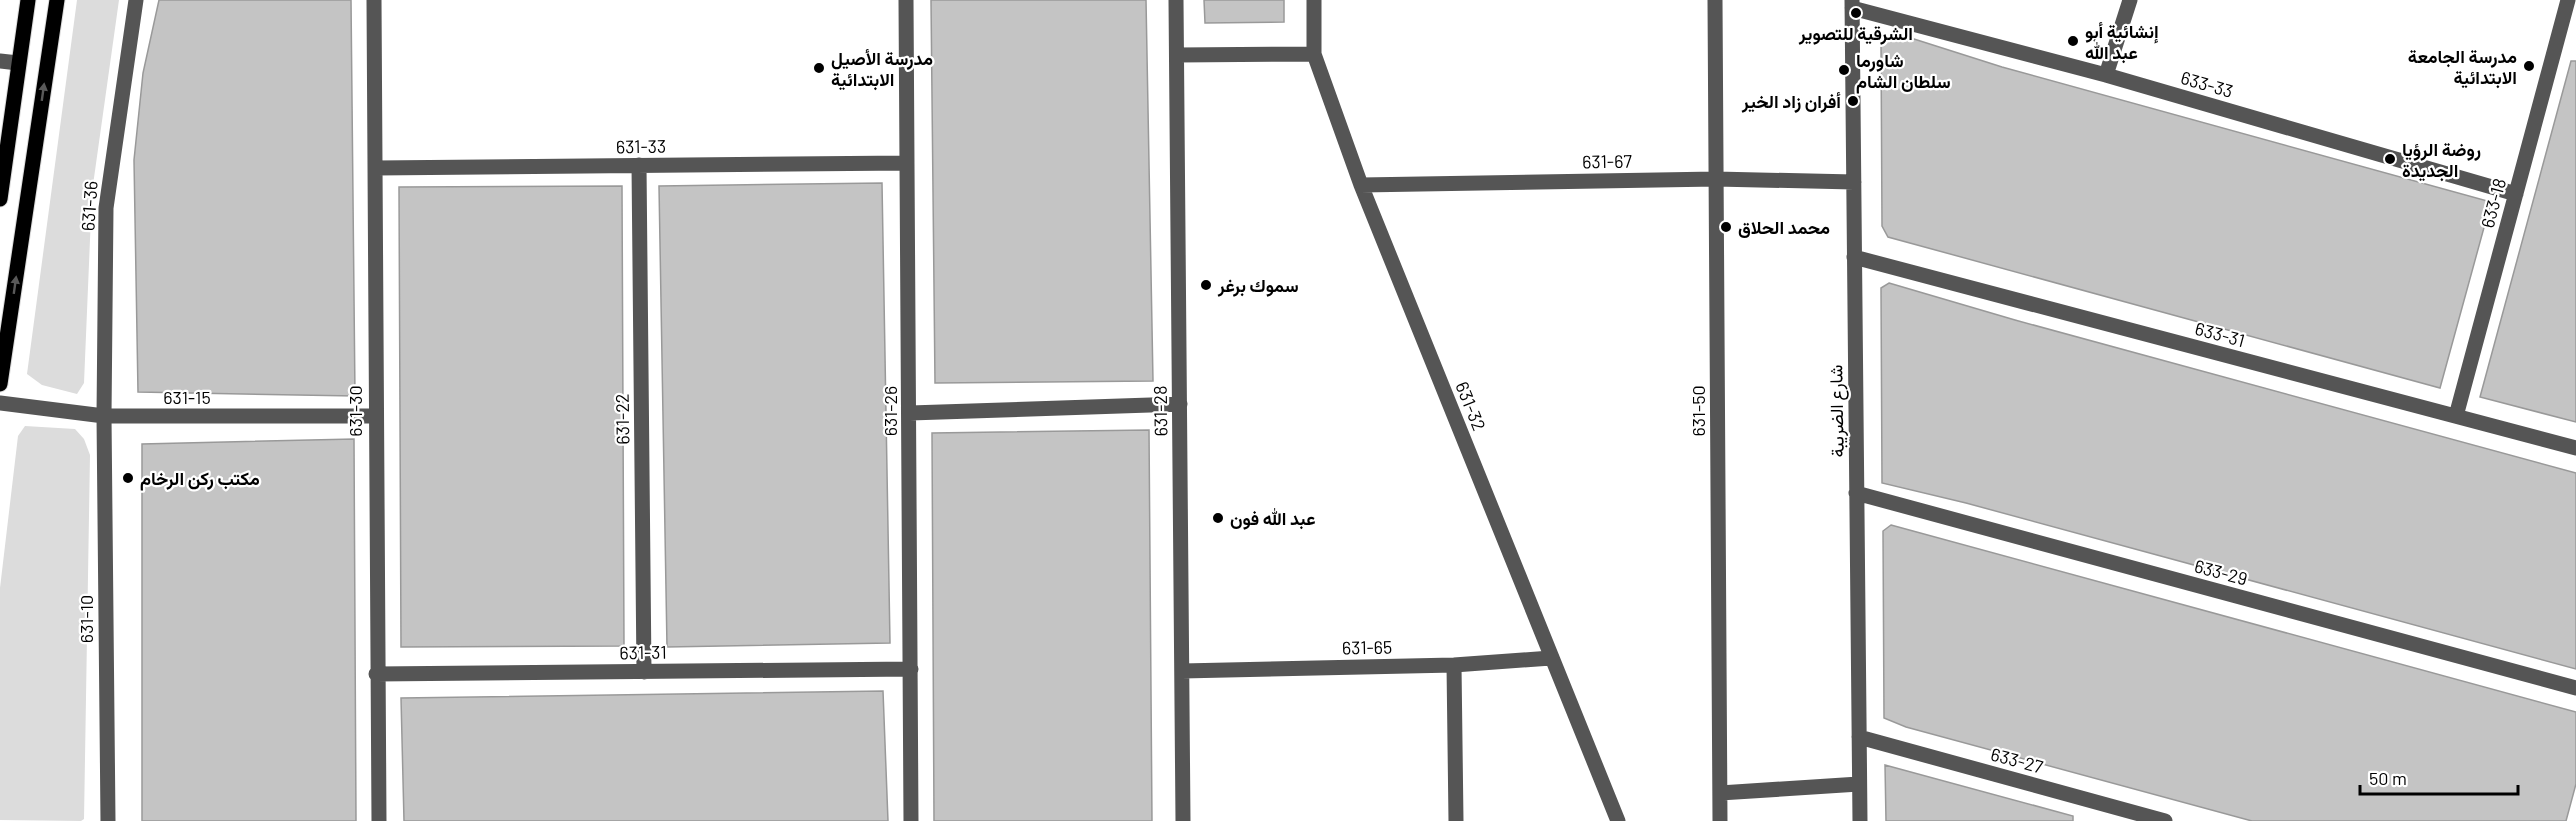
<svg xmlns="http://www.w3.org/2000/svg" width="2576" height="821" font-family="Barlow,Vazirmatn,sans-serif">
<rect width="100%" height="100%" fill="#fff"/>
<!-- green -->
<path fill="#dcdcdc" d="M 77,0 L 119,0 L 92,192 L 84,383 L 77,394 L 42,385 L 27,374 Z
M 25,426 L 75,429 L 84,439 L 90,455 L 84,819 L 81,821 L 0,820 L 0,588 L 18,436 Z"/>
<!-- building -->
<path fill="#c4c4c4" stroke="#999" stroke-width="1.5" d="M 159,0 L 351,0 L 355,396 L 138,392 L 134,160 L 143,73 Z
M 931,0 L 1146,0 L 1153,381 L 935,383 Z
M 1204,0 L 1284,0 L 1284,22 L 1205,23 Z
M 1892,32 L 2002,67 L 2491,202 L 2440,388 L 1888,237 L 1882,226 L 1881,43 Z
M 2571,61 L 2576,61 L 2576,422 L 2480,397 Z
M 882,183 L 890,643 L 667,647 L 659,186 Z
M 622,186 L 624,646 L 401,647 L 399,187 Z
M 1889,283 L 2015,320 L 2576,473 L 2576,669 L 1966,503 L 1882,483 L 1881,288 Z
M 1149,430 L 1152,821 L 934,821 L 932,433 Z
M 354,439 L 356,821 L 142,821 L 142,444 Z
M 1891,525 L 2576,712 L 2576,784 L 2566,821 L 2252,821 L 1906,727 L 1884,718 L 1883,531 Z
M 883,691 L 888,821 L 404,821 L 401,698 Z
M 1885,765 L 2073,816 L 2073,821 L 1886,821 Z"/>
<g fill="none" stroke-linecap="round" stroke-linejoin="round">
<!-- major casing -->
<g stroke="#dbdbdb" stroke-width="17">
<path id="major" d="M 0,199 L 28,0
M 0,384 L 57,0"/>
</g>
<!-- minor -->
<path stroke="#555" stroke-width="15" d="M 374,0 L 379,821
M 906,0 L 911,821
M 1176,0 L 1183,821
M 1314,0 L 1314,54 L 1361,185 L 1618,821
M 1715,0 L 1720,821
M 1852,0 L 1860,821
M 1852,8 L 2106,75 L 2516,194
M 1177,55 L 1314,54
M 0,61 L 18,63
M 2106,75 L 2130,0
M 639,165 L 644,672
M 376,168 L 907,163
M 1361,185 L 1716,179 L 1854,182
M 1854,257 L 2576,448
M 0,403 L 104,416 L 375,416
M 910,413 L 1180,404
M 2456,416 L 2568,0
M 1856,493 L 2576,688
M 1454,665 L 1456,821
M 1182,671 L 1454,665 L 1551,658
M 376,674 L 911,669
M 1859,737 L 2165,821
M 1720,793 L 1859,784
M 108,821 L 104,416 L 106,208 L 136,0"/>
<!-- major -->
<use href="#major" stroke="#000" stroke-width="15"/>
</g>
<!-- one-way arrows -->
<defs><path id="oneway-solid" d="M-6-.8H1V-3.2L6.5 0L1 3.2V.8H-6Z" transform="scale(1.5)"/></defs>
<g fill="#595959">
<use href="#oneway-solid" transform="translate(43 92) rotate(-82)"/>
<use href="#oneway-solid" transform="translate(15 285) rotate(-82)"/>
</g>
<!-- markers -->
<g fill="#000" stroke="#fff" stroke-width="2">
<circle cx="1856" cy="13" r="6"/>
<circle cx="2073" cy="41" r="6"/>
<circle cx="2529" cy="66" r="6"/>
<circle cx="819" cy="68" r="6"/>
<circle cx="1844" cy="70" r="6"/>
<circle cx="1853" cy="101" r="6"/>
<circle cx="2390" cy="159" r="6"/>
<circle cx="1726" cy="227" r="6"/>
<circle cx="1206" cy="285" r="6"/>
<circle cx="128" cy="478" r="6"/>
<circle cx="1218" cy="518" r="6"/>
</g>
<g text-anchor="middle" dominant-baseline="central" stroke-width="4.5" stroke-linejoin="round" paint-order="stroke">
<!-- poi labels -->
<g font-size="18" font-weight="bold" fill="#000" stroke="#fff" text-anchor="start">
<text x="2085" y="31">إنشائية أبو<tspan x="2085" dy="21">عبد الله</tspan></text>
<text x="1856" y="33" text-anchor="middle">الشرقية للتصوير</text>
<text x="2517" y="56" text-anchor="end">مدرسة الجامعة<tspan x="2517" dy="21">الابتدائية</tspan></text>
<text x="831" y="58">مدرسة الأصيل<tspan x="831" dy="21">الابتدائية</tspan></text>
<text x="1856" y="60">شاورما<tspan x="1856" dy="21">سلطان الشام</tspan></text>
<text x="1841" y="101" text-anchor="end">أفران زاد الخير</text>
<text x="2402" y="149">روضة الرؤيا<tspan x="2402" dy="21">الجديدة</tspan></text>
<text x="1738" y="227">محمد الحلاق</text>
<text x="1218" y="285">سموك برغر</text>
<text x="140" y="478">مكتب ركن الرخام</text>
<text x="1230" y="518">عبد الله فون</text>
</g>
<!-- street labels -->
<g font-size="18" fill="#000" stroke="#fff">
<text transform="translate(2207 84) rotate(16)">633-33</text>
<text transform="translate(641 146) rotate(-1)">631-33</text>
<text transform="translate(1607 161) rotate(-1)">631-67</text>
<text transform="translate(2493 203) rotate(-75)">633-18</text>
<text transform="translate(89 206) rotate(-86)">631-36</text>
<text transform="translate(2220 334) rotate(15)">633-31</text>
<text x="187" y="397">631-15</text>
<text transform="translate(1471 406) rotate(68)">631-32</text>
<text transform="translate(355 411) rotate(-90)">631-30</text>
<text transform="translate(890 411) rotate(-90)">631-26</text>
<text transform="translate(1160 411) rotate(-91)">631-28</text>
<text transform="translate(1698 411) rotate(-90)">631-50</text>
<text transform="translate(1836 411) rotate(-91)">شارع الضريبة</text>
<text transform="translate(622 419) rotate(-91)">631-22</text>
<text transform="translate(2221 572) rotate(15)">633-29</text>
<text transform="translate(86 619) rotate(-90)">631-10</text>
<text transform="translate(1367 647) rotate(-1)">631-65</text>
<text transform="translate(643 652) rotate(-1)">631-31</text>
<text transform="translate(2017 760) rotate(15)">633-27</text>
</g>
</g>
<!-- scale -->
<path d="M2360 785v9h158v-9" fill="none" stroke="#000000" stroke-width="3"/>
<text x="2369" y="785" font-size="18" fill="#000000" stroke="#ffffff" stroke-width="4.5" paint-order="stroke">50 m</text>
</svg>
